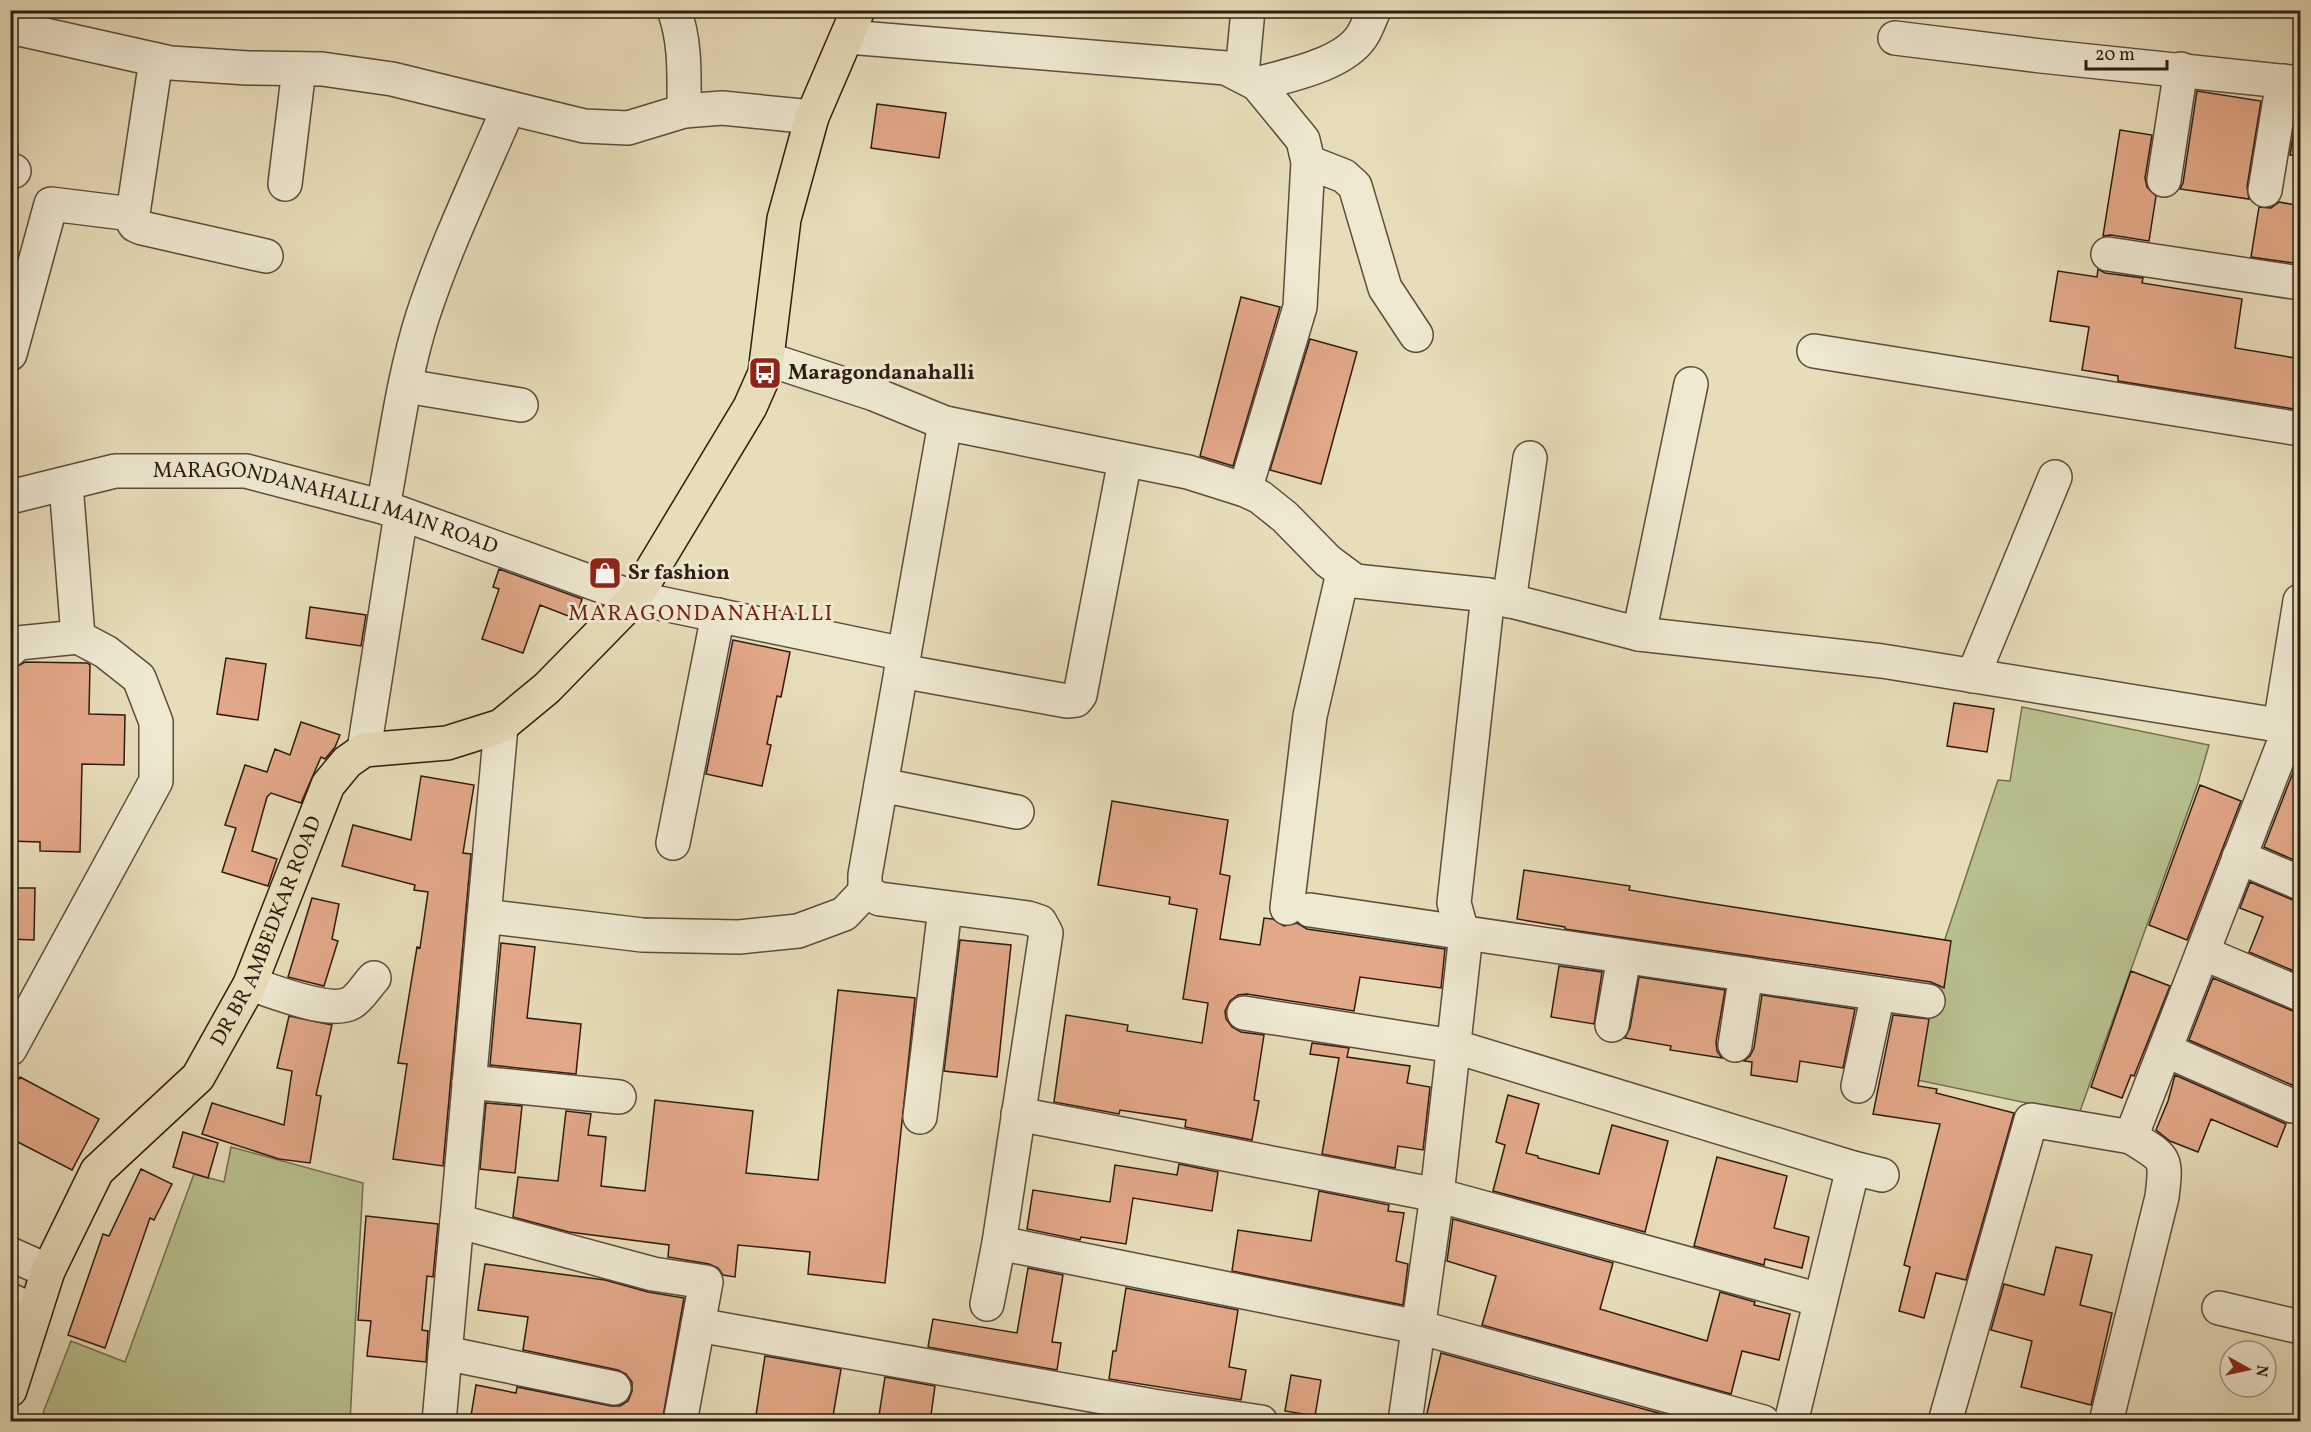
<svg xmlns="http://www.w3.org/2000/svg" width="2311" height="1432" font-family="Vollkorn,serif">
<rect width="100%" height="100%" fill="#e7ddb9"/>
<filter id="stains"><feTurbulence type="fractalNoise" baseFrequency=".00333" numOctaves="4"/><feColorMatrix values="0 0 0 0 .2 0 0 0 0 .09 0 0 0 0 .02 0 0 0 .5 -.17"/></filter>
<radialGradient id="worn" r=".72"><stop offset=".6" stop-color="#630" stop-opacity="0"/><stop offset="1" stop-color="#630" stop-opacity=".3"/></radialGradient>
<!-- green -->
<path fill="#b8c08d" stroke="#746e4f" stroke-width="1.5" d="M 2022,707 L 2209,745 L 2198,783 L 2079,1114 L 1903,1077 L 1940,954 L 1998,780 L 2010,781 Z
M 231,1147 L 363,1183 L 350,1421 L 67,1422 L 43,1413 L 71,1341 L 125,1362 L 194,1174 L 224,1182 Z"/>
<!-- building -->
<path fill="#e3a888" stroke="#2f1c11" stroke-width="1.5" d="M 2197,91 L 2261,101 L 2247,187 L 2249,199 L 2180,189 L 2183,183 Z
M 877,104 L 946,113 L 939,158 L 871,148 Z
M 2298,106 L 2301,107 L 2301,157 L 2290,155 Z
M 2120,130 L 2152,135 L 2145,178 L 2147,187 L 2156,196 L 2149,241 L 2111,235 L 2103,236 Z
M 2279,202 L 2301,206 L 2301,264 L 2251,257 L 2259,207 L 2271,208 Z
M 2098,269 L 2105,273 L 2143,278 L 2142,283 L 2242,299 L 2235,348 L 2301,359 L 2300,410 L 2118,381 L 2118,376 L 2082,370 L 2089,327 L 2050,321 L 2058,271 L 2097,277 Z
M 1241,297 L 1280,307 L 1233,466 L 1200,456 Z
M 1310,339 L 1357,352 L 1321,484 L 1270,470 Z
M 499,569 L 582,599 L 576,619 L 540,605 L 523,653 L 482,639 L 499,589 L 493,587 Z
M 310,607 L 366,615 L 361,646 L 306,638 Z
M 733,640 L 790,652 L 781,697 L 777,696 L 767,744 L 771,745 L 762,786 L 706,774 Z
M 226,658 L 266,664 L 258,720 L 217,714 Z
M 25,662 L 87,663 L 90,665 L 89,714 L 125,715 L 124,765 L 82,764 L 80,852 L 40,851 L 40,842 L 10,841 L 10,748 L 13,748 L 14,668 Z
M 1954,703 L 1994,709 L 1987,752 L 1947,746 Z
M 301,722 L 340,735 L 335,747 L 325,759 L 321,757 L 301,803 L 271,793 L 267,797 L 252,851 L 277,859 L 268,886 L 222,872 L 236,828 L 225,825 L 245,765 L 267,772 L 275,749 L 290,755 Z
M 2301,752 L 2301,863 L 2264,847 Z
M 421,776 L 474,785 L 463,853 L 471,854 L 443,1166 L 393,1159 L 407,1064 L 398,1063 L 417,947 L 420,948 L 428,892 L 414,890 L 415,885 L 342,866 L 353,825 L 411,840 Z
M 2200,785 L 2241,801 L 2187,940 L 2149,925 Z
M 1112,801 L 1228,820 L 1220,874 L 1230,876 L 1220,939 L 1260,945 L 1264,918 L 1273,919 L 1284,926 L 1297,923 L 1307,929 L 1445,949 L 1441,988 L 1360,977 L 1354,1011 L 1247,994 L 1238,995 L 1230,1001 L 1225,1011 L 1226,1019 L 1232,1027 L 1241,1032 L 1264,1035 L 1254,1100 L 1259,1101 L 1252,1140 L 1185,1127 L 1186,1120 L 1120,1110 L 1119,1114 L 1054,1102 L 1066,1015 L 1128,1025 L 1127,1031 L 1202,1043 L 1208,1003 L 1183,999 L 1197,909 L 1169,904 L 1170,897 L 1098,885 Z
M 1524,870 L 1630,886 L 1629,890 L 1701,902 L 1951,941 L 1944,988 L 1931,982 L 1565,929 L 1565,927 L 1517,919 Z
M 2250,882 L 2293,900 L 2301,901 L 2301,974 L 2249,952 L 2263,917 L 2240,908 Z
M 10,888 L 35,888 L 34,940 L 10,939 Z
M 312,898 L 339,904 L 332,939 L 338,941 L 324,986 L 288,977 Z
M 960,940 L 1011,945 L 997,1077 L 944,1071 Z
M 501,943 L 535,947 L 527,1018 L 581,1024 L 576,1074 L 490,1065 Z
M 1559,966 L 1602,972 L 1594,1024 L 1551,1017 Z
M 2131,971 L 2170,986 L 2134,1076 L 2131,1075 L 2122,1098 L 2091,1087 Z
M 1639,977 L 1725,990 L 1716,1042 L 1717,1051 L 1722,1058 L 1670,1050 L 1671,1046 L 1625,1038 L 1630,1028 Z
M 2213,978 L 2293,1011 L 2301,1012 L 2301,1084 L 2299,1088 L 2189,1040 Z
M 838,990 L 915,998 L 885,1283 L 808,1274 L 810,1252 L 738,1245 L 735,1277 L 723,1275 L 718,1268 L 709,1264 L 668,1257 L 669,1245 L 569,1232 L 513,1217 L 518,1177 L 558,1181 L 566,1111 L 591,1114 L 588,1135 L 606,1137 L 601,1186 L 645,1191 L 655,1100 L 753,1111 L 746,1173 L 818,1180 Z
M 1762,995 L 1855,1009 L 1843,1068 L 1800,1061 L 1797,1082 L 1751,1075 L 1752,1062 L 1744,1061 L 1750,1056 L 1754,1048 Z
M 1893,1015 L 1929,1019 L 1918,1086 L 1937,1089 L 1936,1093 L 2014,1113 L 1966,1280 L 1936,1273 L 1924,1318 L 1899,1311 L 1910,1267 L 1904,1265 L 1940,1124 L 1873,1114 Z
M 289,1016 L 332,1025 L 316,1095 L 321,1096 L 310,1163 L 279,1159 L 202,1134 L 212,1103 L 284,1125 L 292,1071 L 277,1068 Z
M 1312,1043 L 1349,1048 L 1347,1057 L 1410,1066 L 1407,1083 L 1430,1087 L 1423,1150 L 1398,1146 L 1395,1168 L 1322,1154 L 1339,1058 L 1310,1054 Z
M 2175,1075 L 2286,1124 L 2277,1147 L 2211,1119 L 2198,1152 L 2170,1141 L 2156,1130 L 2168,1101 Z
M 20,1077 L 99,1119 L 72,1170 L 10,1138 L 10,1095 Z
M 1508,1095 L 1539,1104 L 1526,1153 L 1538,1156 L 1538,1158 L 1599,1174 L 1612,1125 L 1668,1141 L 1645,1232 L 1493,1191 L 1505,1145 L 1496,1142 Z
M 486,1103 L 522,1106 L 515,1173 L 480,1169 Z
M 183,1132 L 218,1143 L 208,1178 L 173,1167 Z
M 1717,1157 L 1787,1176 L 1774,1228 L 1809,1237 L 1802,1268 L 1765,1259 L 1764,1265 L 1694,1246 Z
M 1179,1164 L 1218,1172 L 1212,1211 L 1133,1198 L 1126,1244 L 1081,1237 L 1080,1240 L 1027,1229 L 1033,1190 L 1110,1202 L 1115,1165 L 1177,1175 Z
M 141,1169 L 172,1184 L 154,1220 L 150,1218 L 105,1348 L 68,1335 L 103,1234 L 109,1236 Z
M 1319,1191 L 1389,1205 L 1388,1211 L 1404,1213 L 1396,1261 L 1408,1264 L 1403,1305 L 1232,1271 L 1238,1230 L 1311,1241 Z
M 366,1216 L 438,1224 L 433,1277 L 427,1276 L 422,1330 L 428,1331 L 426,1362 L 367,1356 L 371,1321 L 358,1320 Z
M 1453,1219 L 1613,1263 L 1600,1309 L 1707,1341 L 1720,1292 L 1755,1302 L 1754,1305 L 1790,1314 L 1779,1360 L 1742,1351 L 1731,1394 L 1482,1325 L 1496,1276 L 1447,1261 Z
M 2056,1247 L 2092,1255 L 2080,1305 L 2112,1313 L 2091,1405 L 2021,1387 L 2032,1341 L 1991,1330 L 2004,1284 L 2044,1295 Z
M 485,1264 L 605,1280 L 648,1292 L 684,1298 L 662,1422 L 470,1422 L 476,1385 L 516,1393 L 517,1387 L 611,1406 L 620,1406 L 628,1401 L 632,1391 L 632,1382 L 626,1374 L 618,1370 L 523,1350 L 528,1317 L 478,1310 Z
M 1028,1268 L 1063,1275 L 1052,1342 L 1061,1343 L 1057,1370 L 928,1347 L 933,1319 L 1017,1333 Z
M 1126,1288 L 1238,1310 L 1229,1367 L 1246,1370 L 1241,1400 L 1109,1379 L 1113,1351 L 1116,1351 Z
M 1441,1353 L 1691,1422 L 1425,1422 Z
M 765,1356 L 841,1369 L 832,1422 L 755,1422 Z
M 1291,1375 L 1321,1380 L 1315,1416 L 1285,1411 Z
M 885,1377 L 935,1386 L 930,1422 L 878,1422 Z"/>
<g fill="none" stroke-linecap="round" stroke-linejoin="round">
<!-- minor casing -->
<g stroke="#5d4c3b" stroke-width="36">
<g id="minor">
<path d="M 674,10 C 686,42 684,77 684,111"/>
<path d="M 10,27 L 171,63 L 248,68 L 322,69 L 392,79 L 584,126 L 628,128 L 684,111 L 722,108 L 812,117"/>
<path d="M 848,37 L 1226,68 L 1257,84 L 1303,140 L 1308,162 L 1300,307 L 1245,490"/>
<path d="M 1895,38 L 2041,56 L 2300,83"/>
<path d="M 156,60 L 132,220 L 135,225 L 142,228 L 266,256"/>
<path d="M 1242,74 L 1248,10"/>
<path d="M 1257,84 C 1289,75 1343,65 1362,36 C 1367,28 1370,19 1374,10"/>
<path d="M 1308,162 L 1344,176 L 1355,186 L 1385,288 L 1416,335"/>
<path d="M 10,170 L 14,171"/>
<path d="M 2164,180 L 2181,69"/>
<path d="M 285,184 L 299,69"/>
<path d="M 2265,190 L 2283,81"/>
<path d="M 2108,254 L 2300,283"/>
<path d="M 1814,351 L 2300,429"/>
<path d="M 10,354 L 51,204 L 132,214"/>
<path d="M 767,359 L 874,394 L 945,423 L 1188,472 L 1245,490 L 1260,497 L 1285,517 L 1328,561 L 1355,581 L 1488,595 L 1639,634 L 1882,661 L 2290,727 L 2131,1137 L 2031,1120 L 1945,1422"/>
<path d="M 406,386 L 521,405"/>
<path d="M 945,423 L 865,875 L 865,892 L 880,899 L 1028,918 L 1040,922 L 1046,933 L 999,1243 L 987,1304"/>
<path d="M 66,484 L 78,637"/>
<path id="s1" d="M 10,497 L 115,471 L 246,471 L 383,507 L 635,598 L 904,654"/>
<path d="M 383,507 C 395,444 403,377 423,315 C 446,245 479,177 508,109"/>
<path d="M 1509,601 L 1530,458"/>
<path d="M 1639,634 L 1691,384"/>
<path d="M 10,650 L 18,643 L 78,637 L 106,652 L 139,678 L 156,722 L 156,781 L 10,1049"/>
<path d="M 901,671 L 1067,701 L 1076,700 L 1080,695 L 1125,460"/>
<path d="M 1973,676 L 2055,477"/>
<path d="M 2280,725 L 2300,601"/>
<path d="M 364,750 L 401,514"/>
<path d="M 881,785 L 1017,812"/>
<path d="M 673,843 L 718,615"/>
<path d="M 2239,857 L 2300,883"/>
<path d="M 1287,908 L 1310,716 L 1343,573"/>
<path d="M 1310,910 L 1928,1001"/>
<path d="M 484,916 L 642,935 L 739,937 L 798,931 L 844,914 L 865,892"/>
<path d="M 2203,953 L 2300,994"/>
<path d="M 250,984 C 274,991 329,1015 351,1003 C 360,998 367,985 374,978"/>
<path d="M 1244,1013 L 1453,1046 L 1853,1168"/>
<path d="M 1612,1025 L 1624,957"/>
<path d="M 1735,1045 L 1746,974"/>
<path d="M 2165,1050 L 2292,1106"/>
<path d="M 469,1082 L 619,1097"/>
<path d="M 1858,1086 L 1878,994"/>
<path d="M 1018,1114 L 1437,1195 L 1820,1300"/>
<path d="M 920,1117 L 945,908"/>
<path d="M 457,1221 L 653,1274 L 706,1282 L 680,1422"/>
<path d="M 999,1243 L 1418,1327 L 1763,1422"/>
<path d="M 10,1254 L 48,1271"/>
<path d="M 10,1300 L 35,1311"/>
<path d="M 2219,1308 L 2300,1327"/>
<path d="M 698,1325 L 1153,1406 L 1261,1422"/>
<path d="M 445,1353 L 614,1388"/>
<path d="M 439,1422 L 501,726"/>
<path d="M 1405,1422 L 1437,1195 L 1465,943 L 1454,903 L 1488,595"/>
<path d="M 1791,1422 L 1853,1168 L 1882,1175"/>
<path d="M 2106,1422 L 2162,1197 C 2167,1156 2166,1159 2131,1137"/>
</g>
</g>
<!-- major casing -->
<g stroke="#2f1c11" stroke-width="36">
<g id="major">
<path id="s2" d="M 10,1390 L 48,1271 L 97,1171 L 198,1077 L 250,984 L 328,785 L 347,762 L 364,750 L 447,743 L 501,726 L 547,688 L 635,598 L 750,407 L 765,373 L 784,219 L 812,117 L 858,10"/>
</g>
</g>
<!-- minor -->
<use href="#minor" stroke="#efe9d2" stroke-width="33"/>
<!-- major -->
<use href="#major" stroke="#e7ddb9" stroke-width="33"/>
</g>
<!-- icons -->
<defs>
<g id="bus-square" transform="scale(1.725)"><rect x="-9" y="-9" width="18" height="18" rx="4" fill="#8f2418" stroke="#efe9d2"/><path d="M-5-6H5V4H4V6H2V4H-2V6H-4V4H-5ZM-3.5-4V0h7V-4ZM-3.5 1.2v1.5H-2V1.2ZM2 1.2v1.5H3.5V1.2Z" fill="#fff"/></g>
<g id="shop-square" transform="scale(1.725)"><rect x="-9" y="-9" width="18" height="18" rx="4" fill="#8f2418" stroke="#efe9d2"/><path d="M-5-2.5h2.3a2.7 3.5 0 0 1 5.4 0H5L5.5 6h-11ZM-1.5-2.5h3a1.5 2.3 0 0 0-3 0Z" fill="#fff"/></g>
</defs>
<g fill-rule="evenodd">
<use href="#bus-square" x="765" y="373"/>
<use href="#shop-square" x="605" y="573"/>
</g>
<g text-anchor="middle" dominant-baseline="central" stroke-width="6" stroke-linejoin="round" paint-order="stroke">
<!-- poi labels -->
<g font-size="21" font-weight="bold" fill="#2f1c11" stroke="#efe9d2" text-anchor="start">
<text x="788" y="373">Maragondanahalli</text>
<text x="628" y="573">Sr fashion</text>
</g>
<!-- street labels -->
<g font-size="21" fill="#2f1c11" stroke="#efe9d2">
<text stroke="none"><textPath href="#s1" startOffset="324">MARAGONDANAHALLI MAIN ROAD</textPath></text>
<text stroke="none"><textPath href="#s2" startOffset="536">DR BR AMBEDKAR ROAD</textPath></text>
</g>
<!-- neighbourhood labels -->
<g font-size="22" letter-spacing="1.5" fill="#7a1f14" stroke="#efe9d2">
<text x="701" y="614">MARAGONDANAHALLI</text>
</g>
</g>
<!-- margin -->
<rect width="2311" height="1432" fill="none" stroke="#e7ddb9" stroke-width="36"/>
<rect x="12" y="12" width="2287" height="1408" fill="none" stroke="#2f1c11" stroke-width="3"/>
<rect x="18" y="18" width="2275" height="1396" fill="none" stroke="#2f1c11" stroke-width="1.5"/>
<!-- north arrow -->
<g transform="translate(2248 1369) rotate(98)"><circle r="28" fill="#efe9d2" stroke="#a29785" stroke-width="1.5"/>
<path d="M0-4.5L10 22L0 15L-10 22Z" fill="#8f2418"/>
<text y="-9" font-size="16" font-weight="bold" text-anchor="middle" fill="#2f1c11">N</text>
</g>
<!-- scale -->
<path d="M2086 60v9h81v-9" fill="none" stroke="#2f1c11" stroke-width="3"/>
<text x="2095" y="60" font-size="18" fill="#2f1c11" stroke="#efe9d2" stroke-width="4.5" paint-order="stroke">20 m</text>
<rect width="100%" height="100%" filter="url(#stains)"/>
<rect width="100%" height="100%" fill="url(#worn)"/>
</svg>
